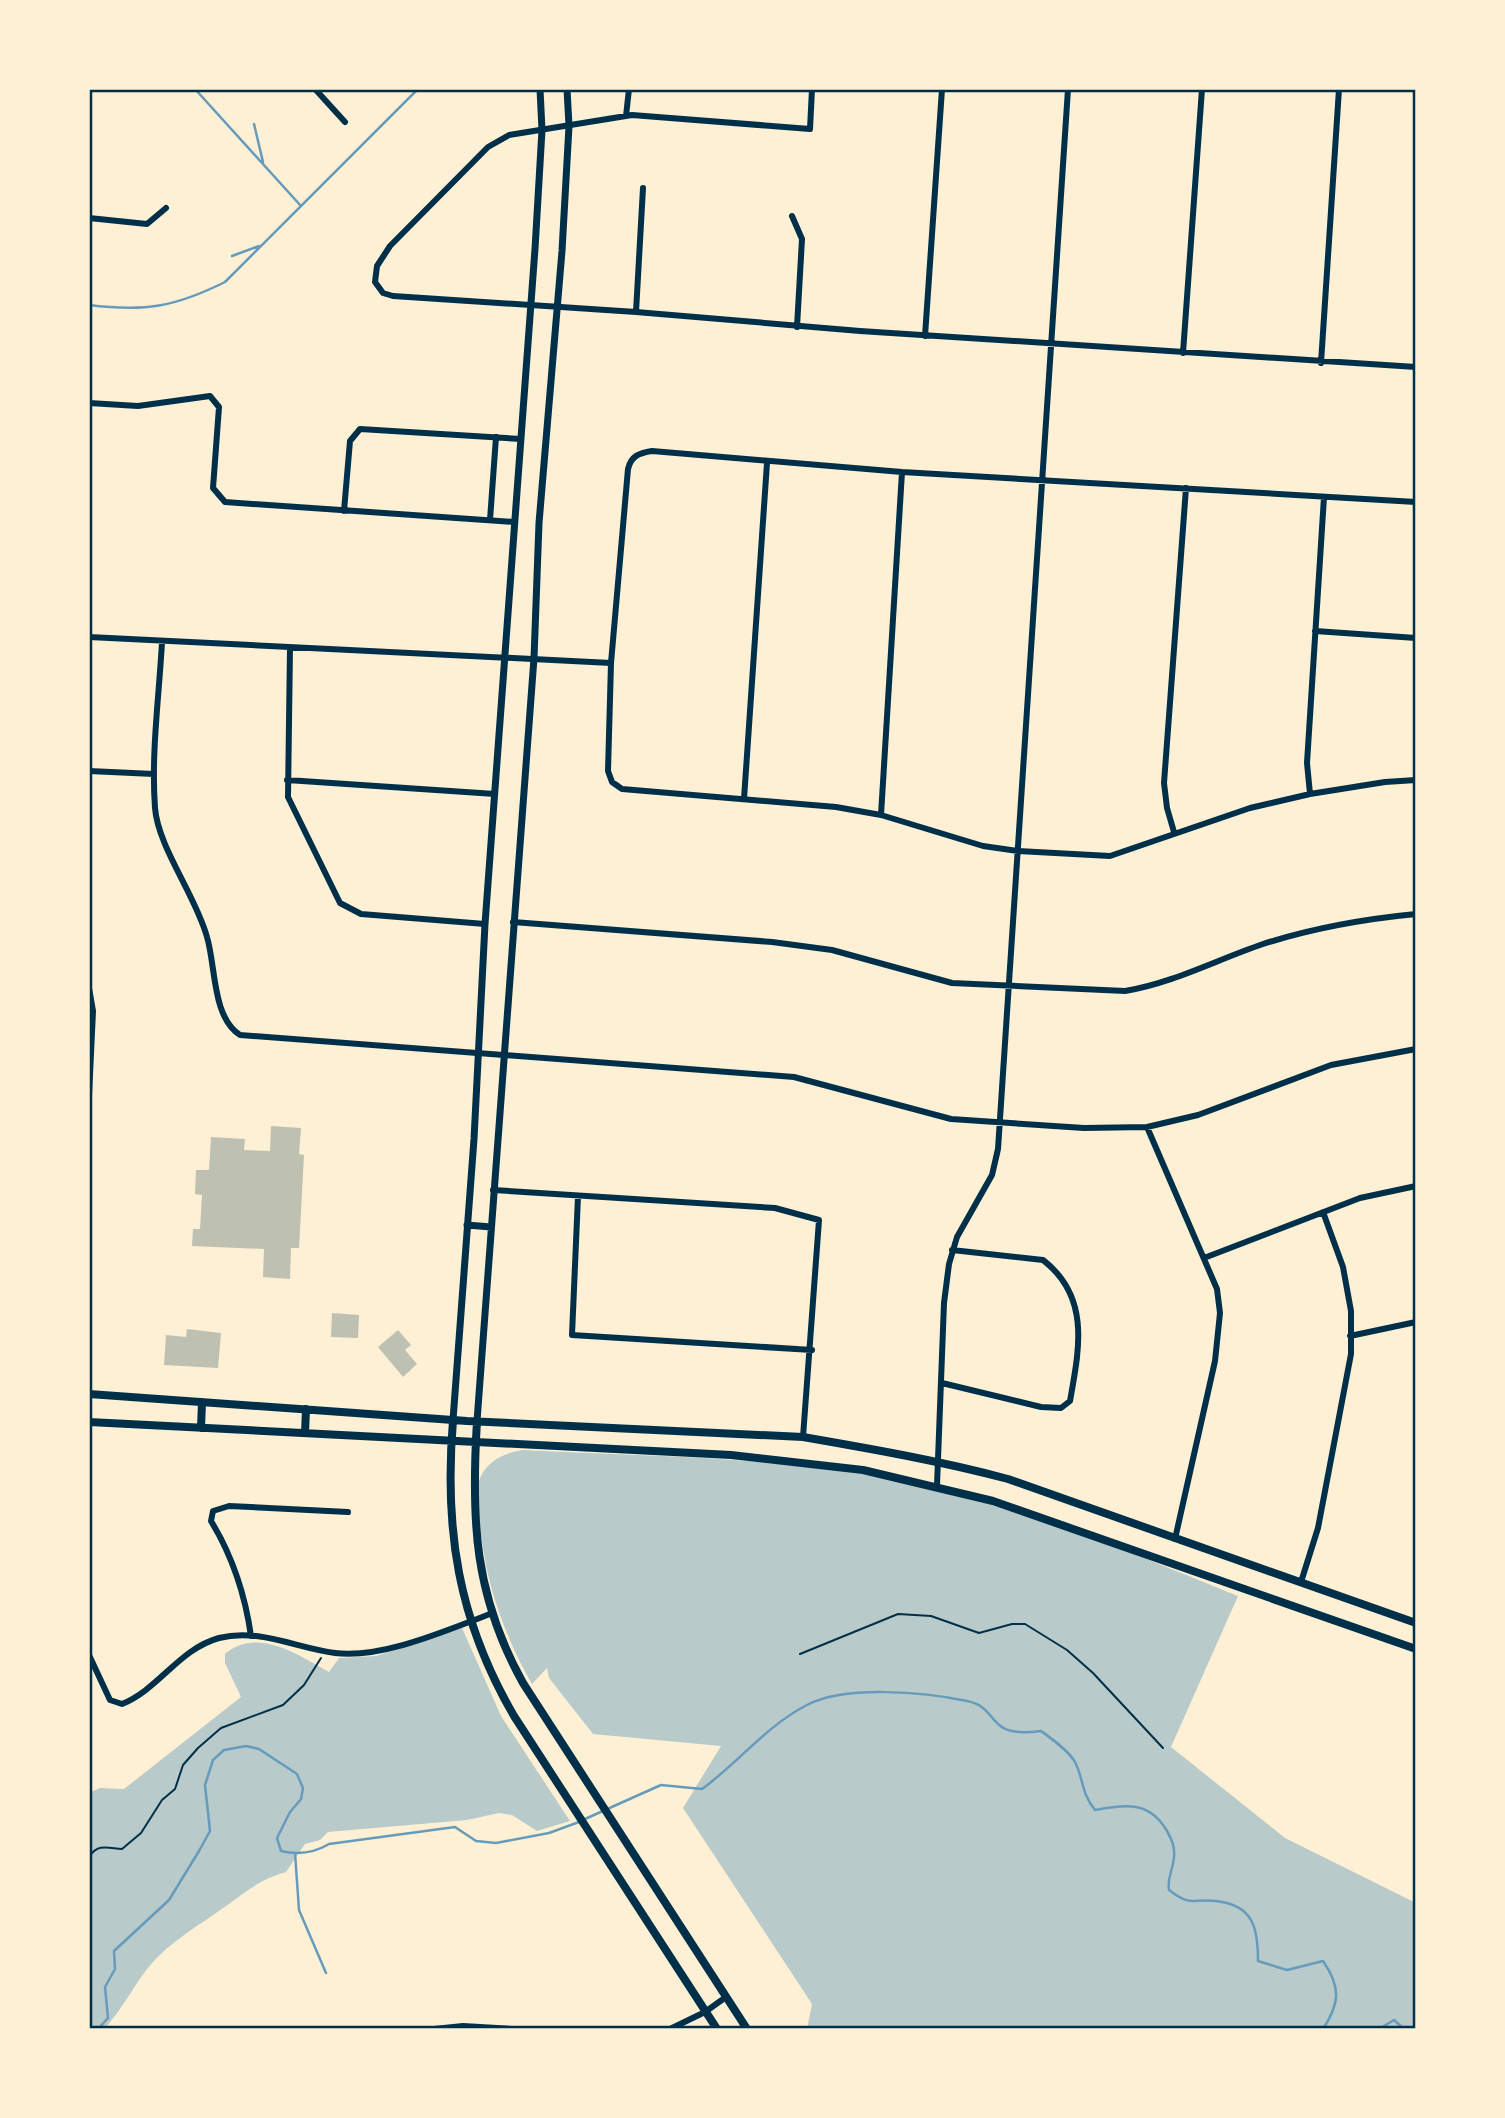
<svg xmlns="http://www.w3.org/2000/svg" width="1505" height="2118" font-family="'Golos Text',sans-serif">
<rect width="100%" height="100%" fill="#fdf0d5"/>
<!-- green -->
<path fill="#b9caca" d="M 523,1450 C 658,1457 797,1456 929,1487 C 1035,1513 1137,1555 1238,1596 L 1171,1747 L 1285,1838 L 1416,1903 L 1416,2029 L 807,2029 L 812,2004 L 683,1808 L 721,1746 L 593,1734 L 549,1678 L 547,1668 L 532,1684 C 501,1630 482,1572 479,1510 C 479,1499 476,1487 480,1478 C 488,1460 505,1453 523,1450 Z
M 462,1628 L 501,1716 L 570,1821 L 537,1831 L 512,1815 L 499,1813 L 467,1820 L 328,1832 L 320,1840 L 305,1844 L 286,1872 C 258,1879 240,1897 216,1913 C 193,1929 171,1942 152,1963 C 134,1984 123,2009 104,2029 L 89,2029 L 89,1793 L 100,1788 L 124,1789 L 241,1697 L 225,1663 L 225,1654 C 257,1626 300,1656 329,1672 L 339,1658 L 376,1656 Z"/>
<g fill="none" stroke-linecap="round" stroke-linejoin="round">
<!-- stream -->
<path stroke="#669bbc" stroke-width="2.5" d="M 195,89 L 301,206
M 254,124 L 263,162
M 232,256 L 259,246
M 89,305 C 144,312 175,307 225,282 L 418,89
M 585,1819 L 661,1785 L 702,1789 C 738,1763 766,1726 807,1705 C 845,1685 925,1692 967,1701 C 1002,1708 983,1739 1041,1731 C 1052,1739 1068,1750 1075,1762 C 1084,1780 1081,1793 1095,1810 C 1126,1805 1149,1800 1167,1831 C 1172,1840 1175,1847 1174,1857 C 1173,1870 1167,1877 1169,1890 C 1193,1908 1191,1898 1216,1901 C 1254,1905 1258,1929 1258,1961 L 1287,1970 L 1323,1961 C 1341,1987 1340,2003 1323,2029
M 295,1853 L 299,1910 L 326,1973
M 98,2029 L 108,2018 L 105,1987 L 115,1969 L 114,1951 L 169,1900 L 199,1851 L 210,1831 L 205,1785 L 213,1760 L 224,1750 L 246,1746 L 259,1749 L 297,1774 L 303,1788 L 301,1799 L 290,1812 L 277,1838 L 281,1851 C 298,1855 314,1853 329,1844 L 455,1827 L 476,1841 L 496,1843 L 549,1833 L 579,1822
M 1379,2029 L 1394,2020 L 1404,2029"/>
</g>
<!-- building -->
<path fill="#bec0b2" d="M 271,1126 L 301,1128 L 299,1154 L 304,1155 L 299,1248 L 291,1248 L 290,1279 L 263,1277 L 264,1249 L 192,1246 L 193,1229 L 200,1229 L 202,1195 L 195,1194 L 196,1170 L 209,1170 L 211,1137 L 245,1139 L 244,1150 L 270,1151 Z
M 332,1313 L 359,1315 L 358,1338 L 331,1337 Z
M 187,1329 L 221,1333 L 218,1368 L 164,1365 L 166,1335 L 186,1337 Z
M 398,1330 L 411,1345 L 405,1350 L 417,1364 L 403,1377 L 378,1347 Z"/>
<g fill="none" stroke-linecap="round" stroke-linejoin="round">
<!-- path -->
<path stroke="#003049" stroke-width="2" d="M 800,1654 L 898,1614 L 931,1616 L 979,1633 L 1012,1624 L 1025,1624 L 1067,1650 L 1093,1673 L 1163,1748
M 89,1857 C 98,1843 108,1848 122,1849 L 141,1833 L 162,1800 L 175,1789 L 183,1765 L 198,1748 L 221,1728 L 283,1705 L 304,1685 L 321,1658"/>
<!-- minor -->
<path stroke="#003049" stroke-width="6" d="M 315,89 L 345,122
M 812,89 L 810,129 L 632,115 L 509,135 L 488,147 L 390,246 L 377,266 L 375,282 L 383,293 L 393,296 L 636,312 L 860,331 L 1416,367
M 626,116 L 629,89
M 792,216 L 802,239 L 797,327
M 89,218 L 147,224 L 166,208
M 636,312 L 643,188
M 925,336 L 942,89
M 1183,353 L 1202,89
M 1321,363 L 1339,89
M 89,403 L 138,406 L 210,396 L 219,407 L 213,488 L 225,502 L 515,522
M 1416,502 L 902,472 L 652,451 C 639,453 631,456 628,469 L 611,663 L 608,771 L 612,782 L 622,789 L 836,807 L 881,815 L 983,846 L 1018,851 L 1110,856 L 1250,808 L 1310,794 L 1385,782 L 1416,780
M 344,511 L 350,441 L 360,429 L 521,439
M 490,520 L 496,437
M 1315,631 L 1416,638
M 89,637 L 611,663
M 162,642 C 159,697 151,753 155,808 C 158,847 196,896 207,937 C 216,967 212,1017 240,1035 L 794,1077 L 951,1119 L 1084,1128 L 1147,1127 L 1198,1115 L 1331,1065 L 1416,1049
M 290,648 L 288,797 L 340,903 L 361,914 L 485,924
M 89,771 L 154,774
M 287,780 L 495,794
M 1310,794 L 1307,763 L 1324,497
M 744,799 L 767,463
M 881,815 L 902,472
M 1174,832 L 1167,808 L 1164,783 L 1186,488
M 513,922 L 772,942 L 832,950 L 952,983 L 1125,991 C 1173,983 1216,960 1263,944 C 1313,928 1364,919 1416,914
M 89,988 L 93,1011 L 89,1096
M 1147,1127 L 1217,1289 L 1220,1313 L 1215,1361 L 1175,1539
M 493,1190 L 775,1208 L 819,1220 L 803,1437
M 578,1196 L 572,1335 L 812,1350
M 1204,1258 L 1360,1198 L 1416,1186
M 1350,1336 L 1416,1322
M 942,1383 L 1041,1407 L 1061,1408 L 1070,1401 C 1079,1350 1091,1297 1043,1260 L 952,1250
M 937,1485 L 944,1303 L 949,1264 L 957,1237 L 992,1175 L 998,1149 L 1068,89
M 1301,1582 L 1318,1528 L 1351,1354 L 1351,1311 L 1343,1267 L 1323,1212
M 251,1636 C 245,1594 233,1557 211,1521 L 213,1511 L 229,1506 L 348,1512
M 89,1655 L 110,1700 L 122,1704 C 159,1689 179,1649 219,1638 C 259,1628 296,1648 335,1653 C 382,1659 447,1630 490,1614
M 434,2029 L 463,2026 L 512,2029
M 670,2029 L 705,2012 L 726,1997"/>
<!-- tertiary -->
<path stroke="#003049" stroke-width="7" d="M 467,1225 L 491,1227
M 453,1420 L 474,1139 L 485,924 L 535,249 L 542,130 L 540,89
M 477,1421 L 534,658 L 539,523 L 562,251 L 569,126 L 567,89"/>
<!-- secondary -->
<path stroke="#003049" stroke-width="8" d="M 89,1394 L 467,1421 L 803,1437 C 872,1449 941,1461 1008,1479 L 1416,1623
M 453,1420 C 444,1530 458,1620 514,1716 L 717,2029
M 477,1421 C 471,1520 474,1595 523,1683 L 747,2029
M 89,1422 L 731,1455 L 863,1470 L 993,1501 L 1416,1649
M 201,1428 L 202,1402
M 305,1433 L 306,1409"/>
</g>
<!-- border -->
<rect width="1505" height="2118" fill="none" stroke="#fdf0d5" stroke-width="182"/>
<rect x="91" y="91" width="1323" height="1936" fill="none" stroke="#003049" stroke-width="2.5"/>
</svg>
